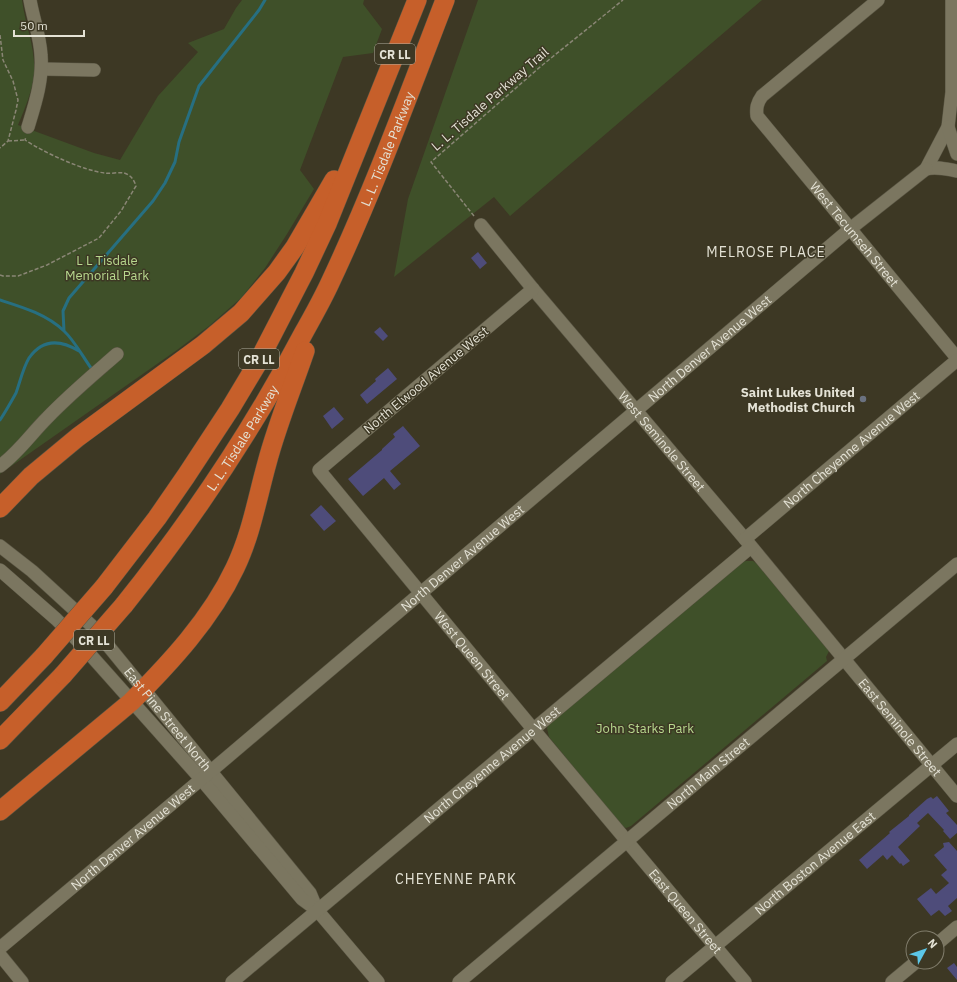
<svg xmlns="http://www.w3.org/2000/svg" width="957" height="982" font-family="'IBM Plex Sans',sans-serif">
<rect width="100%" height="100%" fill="#3d3824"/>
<!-- green -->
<path fill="#3f5029" d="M 0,0 L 22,0 C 25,24 36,49 34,74 C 32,92 25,108 18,125 L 94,153 L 120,160 L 158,96 L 198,52 L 188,43 L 224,29 L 236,8 L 242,0 L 364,0 L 363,4 L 382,29 L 373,53 L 343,57 L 300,170 L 314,189 L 287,234 L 265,268 L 241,298 L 209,326 L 177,350 L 0,474 Z
M 478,0 L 762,0 L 510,216 L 494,197 L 394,277 L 408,199 Z
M 746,561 L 753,561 L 757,564 L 829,651 L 826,657 L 827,661 L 631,826 L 626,828 L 622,826 L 549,737 L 547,728 L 549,724 L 743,562 Z"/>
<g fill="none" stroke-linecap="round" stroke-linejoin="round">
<!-- stream -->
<path stroke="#276f81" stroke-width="3" d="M 0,300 C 22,307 46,314 64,331 C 74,340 83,357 91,368
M 64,331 L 63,311 L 69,298 L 153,201 L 165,183 L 175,162 L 179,142 L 199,86 L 259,10 L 265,0
M 0,420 C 6,411 11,402 16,393 C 20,382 23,368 29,358 C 43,338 61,340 79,351"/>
</g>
<!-- building -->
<path fill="#4e4c7a" d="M 478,252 L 487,263 L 480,269 L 471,258 Z
M 380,327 L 388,336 L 383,341 L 374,332 Z
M 388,368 L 397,379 L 367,404 L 360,395 L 376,381 L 375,379 Z
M 334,407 L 344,419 L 332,429 L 323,416 Z
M 403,426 L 420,446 L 390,471 L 401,484 L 394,490 L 384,478 L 363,496 L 348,479 L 382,450 L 382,449 L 395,437 L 393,434 Z
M 321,505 L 336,521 L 324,531 L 310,515 Z
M 937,796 L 949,811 L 946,813 L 957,825 L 957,833 L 950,839 L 943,831 L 944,830 L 928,813 L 917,823 L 920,826 L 898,847 L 910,861 L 903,866 L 901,863 L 900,864 L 892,855 L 887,860 L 883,855 L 867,869 L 859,860 L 890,833 L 889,832 L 909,816 L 909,815 L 927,799 L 931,797 L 933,799 Z
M 949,842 L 957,851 L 957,898 L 948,906 L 952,911 L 945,916 L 939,910 L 931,916 L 917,899 L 931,888 L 936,894 L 949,883 L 941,875 L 947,870 L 934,855 L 944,847 L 943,843 Z
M 954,963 L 957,967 L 957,980 L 947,968 Z"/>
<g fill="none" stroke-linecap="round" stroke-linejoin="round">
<!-- minor casing -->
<g stroke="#5a5644" stroke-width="14">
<g id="minor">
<path id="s1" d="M 878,0 L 762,96 C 757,103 756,108 757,116 L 957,358"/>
<path d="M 952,0 L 952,92 L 948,127 L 926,169 C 936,166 946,169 957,171"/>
<path d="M 42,69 L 94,70"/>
<path d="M 28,127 C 35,104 43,80 41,55 C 40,36 33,18 30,0"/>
<path d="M 948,127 L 957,154"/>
<path id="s2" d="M 481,225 L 533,289 L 745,539 L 957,796"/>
<path id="s3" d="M 533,289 L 319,470 L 533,729 L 745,982"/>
<path d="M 0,466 C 18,453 31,434 47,418 C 69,395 93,375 117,354"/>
<path id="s4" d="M 745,539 L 957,360"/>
<path id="s5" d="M 0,546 L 32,571 L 92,626 L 310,893 L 317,910"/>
<path d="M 0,570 L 56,619 L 79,642 L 201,779 L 302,899 L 317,910 L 378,982"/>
<path d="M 937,944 L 957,927"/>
<path id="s6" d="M 0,948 L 211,771 L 850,229 L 926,169"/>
<path d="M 0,955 L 22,982"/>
<path id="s7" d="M 232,982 L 751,547"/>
<path id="s8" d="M 459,982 L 957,564"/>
<path id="s9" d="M 672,982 L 957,744"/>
<path d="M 892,982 L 916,962"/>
</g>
</g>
<!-- highway casing -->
<g stroke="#5a5644" stroke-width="20">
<g id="highway">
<path d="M 0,508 L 31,476 L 78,437 L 203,345 L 241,313 L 277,272 L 295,247 L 334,180"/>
<path d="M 104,587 L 157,518 L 186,476 L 230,409 L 257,364 L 304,273 L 327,224 L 417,0"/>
<path id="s10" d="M 124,605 C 192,520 252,431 303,334 C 312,318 321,302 329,285 C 373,192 408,96 445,0"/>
<path d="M 0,702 L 44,656"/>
<path d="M 0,740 L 63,675"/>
<path d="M 0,811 L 131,702 C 170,663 211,619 235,568 C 251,535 257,499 267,463 C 277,425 292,389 305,351"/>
</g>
</g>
<!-- path -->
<path stroke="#8a8675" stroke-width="1.5" stroke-dasharray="4 2" stroke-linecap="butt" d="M 0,35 L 3,60 L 13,81 L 18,100 L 16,110 L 8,141 L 0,148
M 8,141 L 25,140
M 474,216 L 431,162 L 540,67 L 623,0
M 0,275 L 3,276 L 18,276 L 47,265 L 99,238 L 121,211 L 136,186 C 134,180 131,175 124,173 C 118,172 111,174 105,173 C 84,171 43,152 25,140 L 26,137"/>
<!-- minor -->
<use href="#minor" stroke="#7b7660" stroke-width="13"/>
<!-- highway -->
<use href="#highway" stroke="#c65f2a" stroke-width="19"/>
<!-- highway-bridge casing -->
<g stroke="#5a5644" stroke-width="20" stroke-linecap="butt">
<path id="highway-bridge" d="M 44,656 L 104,587
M 63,675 L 124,605"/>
</g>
<!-- highway-bridge -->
<use href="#highway-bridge" stroke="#c65f2a" stroke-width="19"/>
</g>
<!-- markers -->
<circle fill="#6b7280" stroke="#3d3824" stroke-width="1.5" cx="863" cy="399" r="4"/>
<g text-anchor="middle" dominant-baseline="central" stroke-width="3" stroke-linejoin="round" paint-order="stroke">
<!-- shield labels -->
<g fill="#3d3824" stroke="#b2afa0" stroke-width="1">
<rect x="375" y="44" width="40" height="20" rx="3"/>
<rect x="239" y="349" width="40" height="20" rx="3"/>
<rect x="74" y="630" width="40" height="20" rx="3"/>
</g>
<g font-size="12" font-weight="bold" fill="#e4e2d5">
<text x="395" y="54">CR LL</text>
<text x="259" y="359">CR LL</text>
<text x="94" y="640">CR LL</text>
</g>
<!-- street labels -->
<g font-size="13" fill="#e4e2d5" stroke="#3d3824">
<text transform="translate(490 99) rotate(-41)">L. L. Tisdale Parkway Trail</text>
<text stroke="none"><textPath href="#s10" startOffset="529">L. L. Tisdale Parkway</textPath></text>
<text stroke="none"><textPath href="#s1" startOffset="325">West Tecumseh Street</textPath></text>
<text stroke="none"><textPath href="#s6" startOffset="929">North Denver Avenue West</textPath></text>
<text transform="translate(426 380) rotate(-40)">North Elwood Avenue West</text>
<text stroke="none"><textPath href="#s10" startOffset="205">L. L. Tisdale Parkway</textPath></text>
<text stroke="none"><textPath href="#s2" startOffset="282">West Seminole Street</textPath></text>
<text stroke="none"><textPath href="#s4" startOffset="139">North Cheyenne Avenue West</textPath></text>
<text stroke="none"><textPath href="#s6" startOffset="605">North Denver Avenue West</textPath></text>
<text stroke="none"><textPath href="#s3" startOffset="521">West Queen Street</textPath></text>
<text stroke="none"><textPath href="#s5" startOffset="242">East Pine Street North</textPath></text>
<text stroke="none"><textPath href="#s2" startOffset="654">East Seminole Street</textPath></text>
<text stroke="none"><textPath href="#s7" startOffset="339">North Cheyenne Avenue West</textPath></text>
<text stroke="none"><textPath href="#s8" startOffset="325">North Main Street</textPath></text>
<text stroke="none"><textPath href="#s6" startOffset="173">North Denver Avenue West</textPath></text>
<text stroke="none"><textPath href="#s9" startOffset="186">North Boston Avenue East</textPath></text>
<text stroke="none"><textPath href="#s3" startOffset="854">East Queen Street</textPath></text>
</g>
<!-- park labels -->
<g font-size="13" fill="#b7d88e" stroke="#3d3824">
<text x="107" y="260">L L Tisdale<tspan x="107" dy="15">Memorial Park</tspan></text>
<text x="645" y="728">John Starks Park</text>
</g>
<!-- poi labels -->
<g font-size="13" font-weight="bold" fill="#e4e2d5" stroke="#3d3824" text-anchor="end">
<text x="855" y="392">Saint Lukes United<tspan x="855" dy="15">Methodist Church</tspan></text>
</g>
<!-- neighbourhood labels -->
<g font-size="14" letter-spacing="1" fill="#e4e2d5" stroke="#3d3824">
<text x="766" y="252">MELROSE PLACE</text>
<text x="456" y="879">CHEYENNE PARK</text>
</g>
</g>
<!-- north arrow -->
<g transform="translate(925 950) rotate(50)"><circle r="19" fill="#3d3824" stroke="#807c6b"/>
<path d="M0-3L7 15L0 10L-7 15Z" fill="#5cc7e8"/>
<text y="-6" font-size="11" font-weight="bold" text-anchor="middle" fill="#e4e2d5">N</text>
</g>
<!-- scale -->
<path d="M14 30v6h70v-6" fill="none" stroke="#e4e2d5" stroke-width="2"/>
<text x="20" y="30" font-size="12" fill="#e4e2d5" stroke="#3d3824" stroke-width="3" paint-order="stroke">50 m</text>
</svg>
